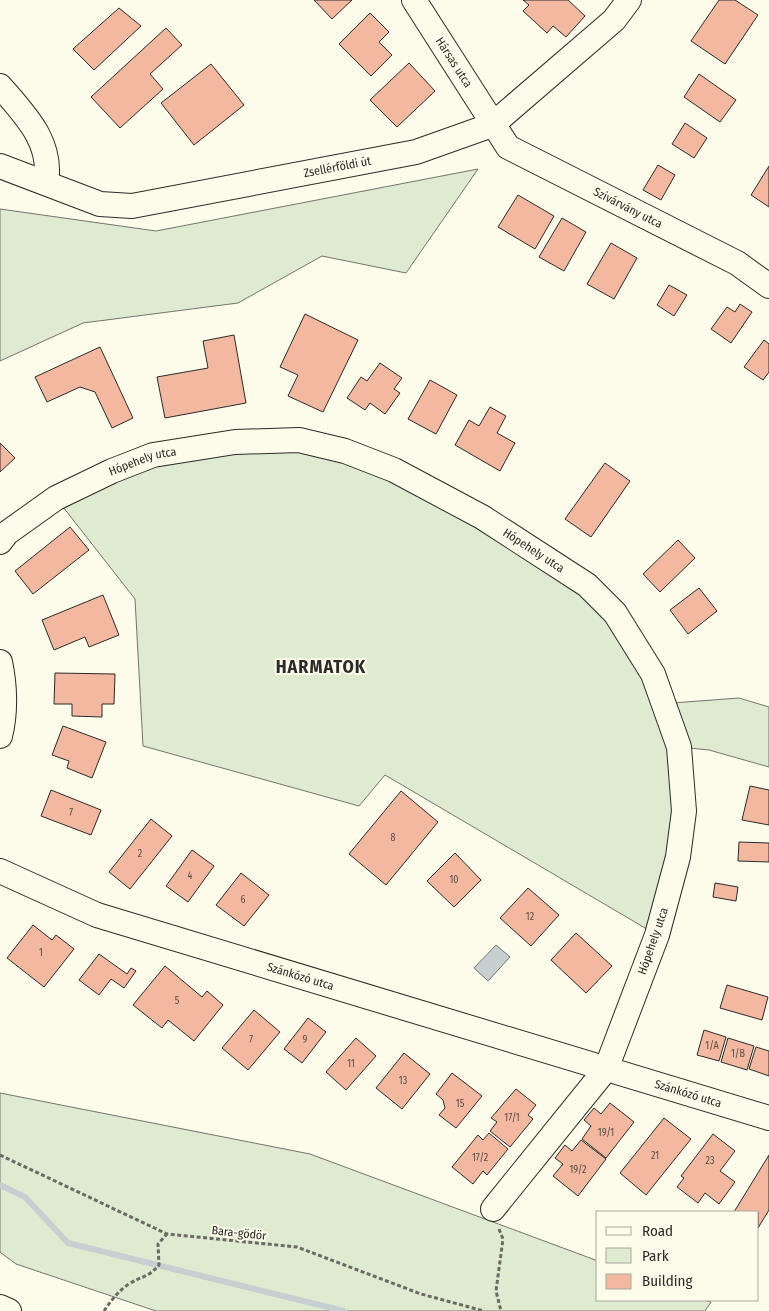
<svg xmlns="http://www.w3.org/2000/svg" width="769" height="1311" font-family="'Fira Sans Condensed',sans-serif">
<rect width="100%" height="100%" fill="#fdfbea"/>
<!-- green -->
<path fill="#deebd1" stroke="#74746e" d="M 478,169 L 406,273 L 322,256 L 238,303 L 83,323 L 0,361 L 0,209 L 156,231 Z
M 337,449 L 587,585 L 659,704 L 739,698 L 769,707 L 769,767 L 709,750 L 679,747 L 678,857 L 657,935 L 385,775 L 359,806 L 143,746 L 135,599 L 56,498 L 177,451 Z
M 0,1093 L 310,1154 L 598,1261 L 598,1300 L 703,1300 L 711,1302 L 705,1311 L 156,1311 L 16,1264 L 0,1252 Z"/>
<!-- water -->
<path fill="#c7d0d0" stroke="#74746e" d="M 496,945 L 510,957 L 488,981 L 474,968 Z"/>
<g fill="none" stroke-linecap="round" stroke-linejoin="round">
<!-- stream -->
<path stroke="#c7d0d0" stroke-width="6" d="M 0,1185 L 25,1197 L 68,1243 L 344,1311"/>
</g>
<!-- building -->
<path fill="#f2b8a0" stroke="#2b2b2b" d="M 314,0 L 352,0 L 332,19 Z
M 523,0 L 568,0 L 585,16 L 566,37 L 553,26 L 547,33 L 523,11 L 529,5 Z
M 719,0 L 735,0 L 758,15 L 725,64 L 691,41 Z
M 119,8 L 141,26 L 94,70 L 73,49 Z
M 370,13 L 389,32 L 379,42 L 392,55 L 371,76 L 339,44 Z
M 166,28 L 182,45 L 150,74 L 163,89 L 120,128 L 91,97 Z
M 409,63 L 435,91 L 397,127 L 370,100 Z
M 211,64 L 244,105 L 194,145 L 161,103 Z
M 699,74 L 736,100 L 720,122 L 684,97 Z
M 685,123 L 707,138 L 694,158 L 672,144 Z
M 658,165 L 675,175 L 661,200 L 643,190 Z
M 769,166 L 769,207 L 751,195 Z
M 518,195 L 554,216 L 535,249 L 498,227 Z
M 562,218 L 586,232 L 564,271 L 539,257 Z
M 611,243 L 637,258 L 614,299 L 587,284 Z
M 669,285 L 687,295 L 674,316 L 657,305 Z
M 740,304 L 752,312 L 731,343 L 711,329 L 727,307 L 735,312 Z
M 305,314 L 358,340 L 323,412 L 288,396 L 298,375 L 280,367 Z
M 234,335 L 246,403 L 165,418 L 157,377 L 208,368 L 203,341 Z
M 764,340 L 769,344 L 769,372 L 763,380 L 744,367 Z
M 100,347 L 133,418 L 112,428 L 95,392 L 80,387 L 47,402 L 35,377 Z
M 380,363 L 402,378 L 394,389 L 400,393 L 385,414 L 370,403 L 365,410 L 347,398 L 361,377 L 367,381 Z
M 430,380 L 457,395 L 436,434 L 408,419 Z
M 490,407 L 506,416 L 497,433 L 515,443 L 500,471 L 455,445 L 469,420 L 479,426 Z
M 0,443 L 15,458 L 0,472 Z
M 605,463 L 630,481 L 591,537 L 565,519 Z
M 70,527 L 89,550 L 33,594 L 15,571 Z
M 678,540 L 695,558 L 660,592 L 643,574 Z
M 699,588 L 717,611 L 688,634 L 670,610 Z
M 103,595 L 119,635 L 89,647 L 85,637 L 54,650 L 42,620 Z
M 55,673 L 115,674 L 114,704 L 102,704 L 102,717 L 72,716 L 72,704 L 54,704 Z
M 63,726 L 106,742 L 92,778 L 67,768 L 69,761 L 52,755 Z
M 750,786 L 769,790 L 769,825 L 742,820 Z
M 51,790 L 101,810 L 91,835 L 41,816 Z
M 401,791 L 438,822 L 386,885 L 349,854 Z
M 151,819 L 172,836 L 130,889 L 109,872 Z
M 739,842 L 769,843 L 769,862 L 738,861 Z
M 192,850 L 214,866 L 188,902 L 166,886 Z
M 455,853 L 481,880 L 454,907 L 427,881 Z
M 241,873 L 269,895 L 244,926 L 216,905 Z
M 715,883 L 738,887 L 736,901 L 713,897 Z
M 528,888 L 559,915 L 531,946 L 500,918 Z
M 33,925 L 52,940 L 56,935 L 74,949 L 44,987 L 7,958 Z
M 576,933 L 612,966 L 586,993 L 551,960 Z
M 99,954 L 127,974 L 131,968 L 136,971 L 124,988 L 111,979 L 99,995 L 79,980 Z
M 165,966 L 202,997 L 207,991 L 223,1005 L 194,1041 L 168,1020 L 162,1028 L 133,1005 Z
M 727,985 L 768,997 L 762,1020 L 720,1008 Z
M 254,1010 L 280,1032 L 248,1070 L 222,1048 Z
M 308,1018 L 326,1032 L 302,1063 L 284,1049 Z
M 704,1030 L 726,1037 L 719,1061 L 697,1055 Z
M 356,1038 L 376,1056 L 346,1090 L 326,1072 Z
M 728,1038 L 754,1046 L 747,1070 L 721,1062 Z
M 756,1047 L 769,1051 L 769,1076 L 749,1069 Z
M 404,1053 L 430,1074 L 402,1109 L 376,1088 Z
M 452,1073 L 482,1096 L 456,1128 L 439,1115 L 445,1108 L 443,1100 L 436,1094 Z
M 516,1089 L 536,1105 L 528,1115 L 533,1119 L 510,1147 L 490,1131 L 497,1122 L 491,1118 Z
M 610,1103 L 634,1122 L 606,1158 L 582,1139 L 591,1126 L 584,1120 L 594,1108 L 601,1114 Z
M 664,1118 L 691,1139 L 646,1195 L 620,1173 Z
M 489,1133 L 508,1149 L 487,1175 L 483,1171 L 473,1184 L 452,1167 L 478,1135 L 483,1140 Z
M 713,1134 L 735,1151 L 720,1171 L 735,1182 L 719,1204 L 705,1193 L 698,1203 L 677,1187 L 684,1178 L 681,1176 Z
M 581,1140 L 606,1159 L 578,1196 L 553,1176 L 563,1164 L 555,1158 L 565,1145 L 572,1151 Z
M 769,1155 L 769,1210 L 758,1228 L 758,1212 L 734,1212 Z"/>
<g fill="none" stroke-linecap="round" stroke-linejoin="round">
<!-- minor casing -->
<g stroke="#2b2b2b" stroke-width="26">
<g id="minor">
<path id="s1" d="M 414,0 L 508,147 L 737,263 L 769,286"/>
<path d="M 0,86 C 25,115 53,142 46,183"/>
<path id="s2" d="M 0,166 L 100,204 L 132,206 L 416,152 L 492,125 L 614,20 L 629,0"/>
<path id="s3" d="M 0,542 L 7,533 L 56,498 L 112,471 L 153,455 L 235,442 L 299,440 L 345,451 L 394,470 L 482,517 L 587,585 L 615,613 L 653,674 L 679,747 L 684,811 L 678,857 L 657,935 L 606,1069 L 493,1209"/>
<path d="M 0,662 C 5,685 6,713 0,736"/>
<path id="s4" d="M 0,871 L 97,915 L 769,1118"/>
<path d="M 0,1307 L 9,1311"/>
</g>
</g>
<!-- path -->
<path stroke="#6a6964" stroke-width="3" stroke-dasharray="4 2.5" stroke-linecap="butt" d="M 0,1155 L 167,1234 L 297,1247 L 421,1294 L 484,1311
M 499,1229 L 503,1239 L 496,1291 L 501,1311
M 104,1311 C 111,1301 118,1291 129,1284 C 141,1276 148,1278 159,1265 L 158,1244 L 167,1234"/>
<!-- minor -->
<use href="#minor" stroke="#fdfbea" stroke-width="24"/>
</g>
<g text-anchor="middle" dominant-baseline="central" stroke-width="4" stroke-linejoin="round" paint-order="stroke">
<!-- number labels -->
<g font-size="10" fill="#5d4e48">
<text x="71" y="813">7</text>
<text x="393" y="838">8</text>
<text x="140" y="854">2</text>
<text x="190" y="876">4</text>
<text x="454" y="880">10</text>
<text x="243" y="900">6</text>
<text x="530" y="917">12</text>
<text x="41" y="953">1</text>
<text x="177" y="1001">5</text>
<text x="251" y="1040">7</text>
<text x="305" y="1040">9</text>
<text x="712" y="1046">1/A</text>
<text x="738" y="1054">1/B</text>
<text x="351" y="1064">11</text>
<text x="403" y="1081">13</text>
<text x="460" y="1104">15</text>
<text x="512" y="1118">17/1</text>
<text x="606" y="1133">19/1</text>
<text x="655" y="1156">21</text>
<text x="480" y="1158">17/2</text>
<text x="710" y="1161">23</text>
<text x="578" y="1170">19/2</text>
</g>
<!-- street labels -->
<g font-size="12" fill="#2b2b2b" stroke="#fdfbea">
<text stroke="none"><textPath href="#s1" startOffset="74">Hársas utca</textPath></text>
<text stroke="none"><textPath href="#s2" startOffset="348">Zsellérföldi út</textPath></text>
<text stroke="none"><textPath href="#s1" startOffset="309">Szivárvány utca</textPath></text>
<text stroke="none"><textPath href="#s3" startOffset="166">Hópehely utca</textPath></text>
<text stroke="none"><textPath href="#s3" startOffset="586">Hópehely utca</textPath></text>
<text transform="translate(653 941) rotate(-71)">Hópehely utca</text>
<text stroke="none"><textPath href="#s4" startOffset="319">Szánkózó utca</textPath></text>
<text stroke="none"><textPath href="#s4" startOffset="724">Szánkózó utca</textPath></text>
<text transform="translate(239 1233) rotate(6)">Bara-gödör</text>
</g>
<!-- district labels -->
<g font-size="18" font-weight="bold" letter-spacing="1" fill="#2b2b2b" stroke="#fdfbea">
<text x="321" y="667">HARMATOK</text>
</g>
</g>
<!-- legend -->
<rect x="596" y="1211" width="162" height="90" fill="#fdfbea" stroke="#a9a89e"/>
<rect x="606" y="1227" width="25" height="8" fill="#fdfbea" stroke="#a9a89e"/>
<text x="642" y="1236" font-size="15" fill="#2b2b2b">Road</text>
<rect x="606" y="1248" width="25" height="15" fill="#deebd1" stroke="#a9a89e"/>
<text x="642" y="1261" font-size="15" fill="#2b2b2b">Park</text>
<rect x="606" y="1274" width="25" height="15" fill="#f2b8a0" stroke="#a9a89e"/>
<text x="642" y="1286" font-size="15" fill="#2b2b2b">Building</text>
</svg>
